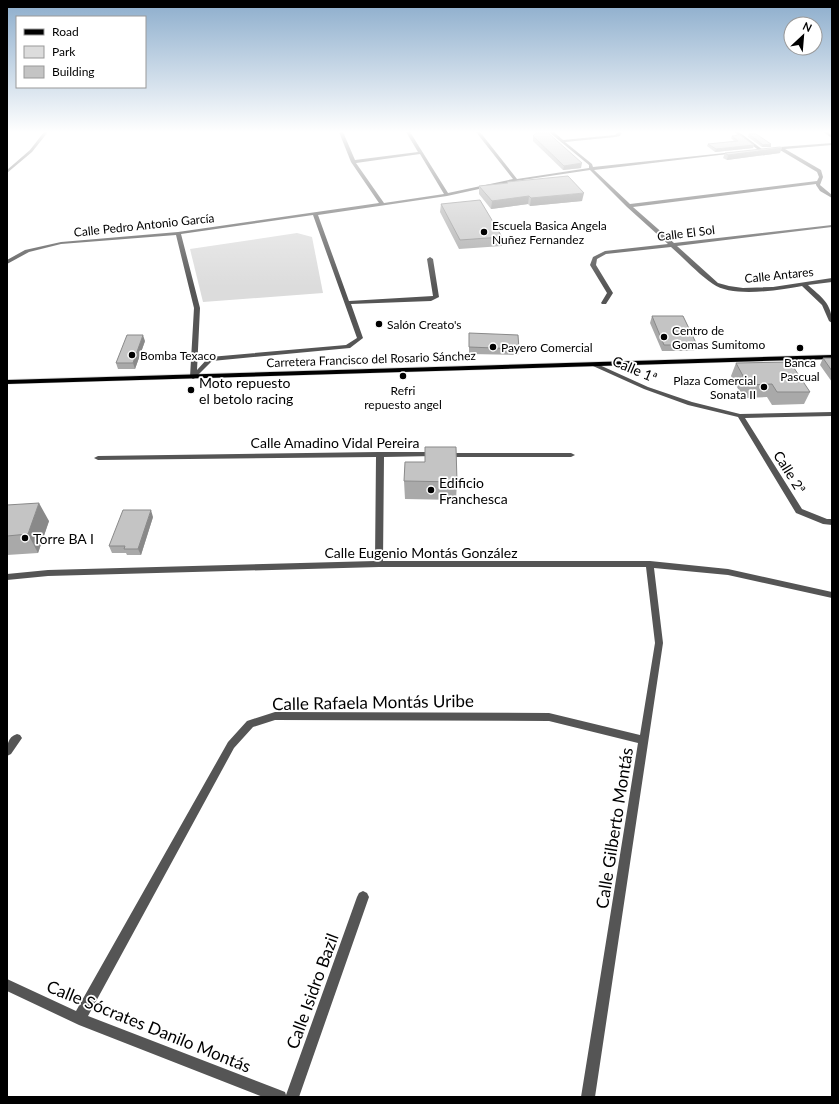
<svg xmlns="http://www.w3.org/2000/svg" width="839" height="1104" font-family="Lato,sans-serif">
<rect width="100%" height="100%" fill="#fff"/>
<!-- green -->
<path fill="#dcdcdc" d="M 297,233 L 312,237 L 323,293 L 203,302 L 190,249 Z"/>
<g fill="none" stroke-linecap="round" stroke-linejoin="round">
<!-- primary casing -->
<g stroke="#dbdbdb" stroke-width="1">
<path id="primary" d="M 832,355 L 832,359 L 7,384 L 7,380 Z"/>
</g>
<!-- minor -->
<path fill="#555" fill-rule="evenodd" d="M 44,132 L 48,132 L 32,152 L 7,173 L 7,170 L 30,150 Z
M 339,132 L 343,132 L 355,160 L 418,152 L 406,132 L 410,132 L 448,193 L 513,179 L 476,132 L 480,132 L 517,179 L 589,168 L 589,165 L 549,132 L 554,132 L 563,140 L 615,135 L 618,132 L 622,132 L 620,136 L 615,137 L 565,142 L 592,164 L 593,167 L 734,152 L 736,153 L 594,170 L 630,204 L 817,181 L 819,177 L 817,172 L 780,150 L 771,150 L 769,149 L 780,147 L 832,143 L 832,145 L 785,149 L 821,170 L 823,177 L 820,185 L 832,195 L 832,198 L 820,191 L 816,185 L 816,184 L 633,207 L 674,243 L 832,225 L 832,227 L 677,246 L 718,283 L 729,286 L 743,288 L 773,287 L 832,278 L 832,282 L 808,285 C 821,297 832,303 832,323 L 829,321 L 822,305 L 802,286 C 780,290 732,298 713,284 C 698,274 685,259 671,247 L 606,254 L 597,259 L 596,265 L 613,293 L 606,304 L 602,304 L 601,303 L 607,293 L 590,265 L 593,257 L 605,251 L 668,244 L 627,207 L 590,170 L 516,181 L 447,196 L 318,215 L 349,301 L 433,296 L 427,259 L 430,257 L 433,259 L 439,297 L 431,301 L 351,304 L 363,338 L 350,348 L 212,361 L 195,378 L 193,379 L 190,377 L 194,308 L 176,235 L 61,244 L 29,252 L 7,264 L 7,260 L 25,250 L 61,242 L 178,232 L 379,203 L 351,162 ZM 420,154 L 444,194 L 384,203 L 356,163 ZM 313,215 L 357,338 L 346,345 L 210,357 L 208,358 L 197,370 L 200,308 L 181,234 Z
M 734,132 L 739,132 L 763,150 L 760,151 Z
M 823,132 L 828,132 L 832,135 L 832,138 Z
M 595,363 L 648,387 L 692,402 L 740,414 L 832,412 L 832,416 L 745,418 L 802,509 L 827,519 L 832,519 L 832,525 L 823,524 L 796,513 L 738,417 L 688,405 L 644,389 L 593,366 L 592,365 Z
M 378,452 L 435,452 L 439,454 L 435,456 L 384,457 L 383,561 L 650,561 L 728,569 L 832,592 L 832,598 L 728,575 L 654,568 L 663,643 L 595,1097 L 581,1097 L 638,743 L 549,721 L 275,720 L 253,727 L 234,748 L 88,1016 L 280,1090 L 285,1092 L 286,1095 L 357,897 L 359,893 L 363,891 L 367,893 L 369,897 L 299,1097 L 263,1097 L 79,1025 L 7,991 L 7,979 L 76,1011 L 228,742 L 247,721 L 275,712 L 549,713 L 640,735 L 655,643 L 646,567 L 379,567 L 48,576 L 7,580 L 7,574 L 48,570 L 375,561 L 376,457 L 98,460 L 94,458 L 98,456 Z
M 445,453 L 571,453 L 575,455 L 571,457 L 447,457 L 443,455 Z
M 17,734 L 20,735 L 22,738 L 11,754 L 7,756 C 7,746 7,737 17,734 Z"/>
<!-- primary -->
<use href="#primary" fill="#000" fill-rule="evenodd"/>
</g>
<!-- wall -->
<path fill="#a9a9a9" d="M 749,134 L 771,147 L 762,147 L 748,137 Z
M 533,136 L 581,168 L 563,170 L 533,141 Z
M 732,136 L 754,145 L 753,148 L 715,152 L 707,146 L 708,144 L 734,141 L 731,138 Z
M 725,153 L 780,153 L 727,160 L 723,158 Z
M 507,182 L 582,201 L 530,206 L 528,204 L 491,209 L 479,194 L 479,186 L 507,183 Z
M 441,204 L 502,237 L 502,246 L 459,249 L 440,212 Z
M 652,316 L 697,345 L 694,351 L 662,351 L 650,323 Z
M 469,333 L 519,349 L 518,355 L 469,354 Z
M 145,341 L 135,369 L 118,369 L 116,363 Z
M 823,358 L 832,358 L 832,382 L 820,365 Z
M 736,363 L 810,392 L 804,404 L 772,405 L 767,397 L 743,398 L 731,376 Z
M 404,481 L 457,482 L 456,500 L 405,499 Z
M 7,505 L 49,521 L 38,553 L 7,555 Z
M 153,517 L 141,555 L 127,555 L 126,553 L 112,553 L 109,546 Z"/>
<!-- shaded-wall -->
<path fill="#898989" d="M 771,144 L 771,147 L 762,147 L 763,145 Z
M 754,145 L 753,148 L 715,152 L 716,149 Z
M 782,148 L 780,153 L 727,160 L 728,155 Z
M 582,163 L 581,168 L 563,170 L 564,166 Z
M 584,193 L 582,201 L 530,206 L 531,198 Z
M 529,196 L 528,204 L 491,209 L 492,201 Z
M 143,335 L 145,341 L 135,369 L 133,363 Z
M 39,503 L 49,521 L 38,553 L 28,534 Z
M 151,510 L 153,517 L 141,555 L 138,549 Z"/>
<!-- building -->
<path fill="#c4c4c4" stroke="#898989" d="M 537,132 L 547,132 L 582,163 L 564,166 L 533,136 Z
M 749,134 L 756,134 L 771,144 L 763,145 Z
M 740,135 L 754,145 L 716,149 L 708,144 L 738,141 L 732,136 Z
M 780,147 L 782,148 L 728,155 L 725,153 Z
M 568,176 L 584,193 L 531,198 L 529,196 L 492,201 L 479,186 L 508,183 L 507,182 Z
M 480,200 L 502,237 L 460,240 L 441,204 Z
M 652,316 L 683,316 L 697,345 L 664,345 Z
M 469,333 L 518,335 L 519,349 L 469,347 Z
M 127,335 L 143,335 L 133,363 L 116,363 Z
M 823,358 L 832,358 L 832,371 Z
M 790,362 L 810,392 L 777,392 L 772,384 L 748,385 L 736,363 Z
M 425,447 L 456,447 L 457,482 L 404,481 L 405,462 L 425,462 Z
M 39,503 L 28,534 L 7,536 L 7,505 Z
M 123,510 L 151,510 L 138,549 L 124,549 L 125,546 L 109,546 Z"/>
<!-- sky -->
<linearGradient id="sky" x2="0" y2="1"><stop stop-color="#8cadcc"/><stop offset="0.46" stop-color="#fff"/><stop offset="1" stop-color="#fff" stop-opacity="0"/></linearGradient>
<rect width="839" height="287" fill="url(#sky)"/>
<!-- markers -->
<g fill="#000" stroke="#fff" stroke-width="1.5">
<circle cx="484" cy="232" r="4"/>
<circle cx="379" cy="324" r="4"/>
<circle cx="664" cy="337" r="4"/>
<circle cx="493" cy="347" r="4"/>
<circle cx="800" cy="348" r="4"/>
<circle cx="132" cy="355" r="4"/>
<circle cx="403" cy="376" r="4"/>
<circle cx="764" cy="387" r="4"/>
<circle cx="191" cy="390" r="4"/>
<circle cx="431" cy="490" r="4"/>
<circle cx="25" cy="538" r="4"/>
</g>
<g text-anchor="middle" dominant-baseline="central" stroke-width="3.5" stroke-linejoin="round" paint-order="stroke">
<!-- far-street labels -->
<g font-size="12" fill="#000" stroke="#fff">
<text transform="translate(144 225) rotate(-6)">Calle Pedro Antonio García</text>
<text transform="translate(686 233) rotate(-7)">Calle El Sol</text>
<text transform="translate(779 275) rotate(-6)">Calle Antares</text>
<text transform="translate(371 359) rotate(-2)">Carretera Francisco del Rosario Sánchez</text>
</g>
<!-- far-poi labels -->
<g font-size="12" fill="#000" stroke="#fff" text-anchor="start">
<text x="492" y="225">Escuela Basica Angela<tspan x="492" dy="14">Nuñez Fernandez</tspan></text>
<text x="387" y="324">Salón Creato's</text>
<text x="672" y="330">Centro de<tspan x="672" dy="14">Gomas Sumitomo</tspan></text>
<text x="501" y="347">Payero Comercial</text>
<text x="140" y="355">Bomba Texaco</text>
<text x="800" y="362" text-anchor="middle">Banca<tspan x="800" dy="14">Pascual</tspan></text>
<text x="756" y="380" text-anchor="end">Plaza Comercial<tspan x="756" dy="14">Sonata II</tspan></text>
<text x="403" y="390" text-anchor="middle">Refri<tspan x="403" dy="14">repuesto angel</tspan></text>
</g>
<!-- street labels -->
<g font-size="14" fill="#000" stroke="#fff">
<text transform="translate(635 369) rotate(23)">Calle 1ª</text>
<text x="335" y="442">Calle Amadino Vidal Pereira</text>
<text transform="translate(790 472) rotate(58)">Calle 2ª</text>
<text x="421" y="552">Calle Eugenio Montás González</text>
</g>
<!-- poi labels -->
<g font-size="14" fill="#000" stroke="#fff" text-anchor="start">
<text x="199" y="382">Moto repuesto<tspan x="199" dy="16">el betolo racing</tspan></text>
<text x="439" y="482">Edificio<tspan x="439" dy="16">Franchesca</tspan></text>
<text x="33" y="538">Torre BA I</text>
</g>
<!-- near-street labels -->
<g font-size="17" fill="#000" stroke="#fff">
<text transform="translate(373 702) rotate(-1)">Calle Rafaela Montás Uribe</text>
<text transform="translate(614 828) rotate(-81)">Calle Gilberto Montás</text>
<text transform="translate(312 991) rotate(-70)">Calle Isidro Bazil</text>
<text transform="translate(149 1026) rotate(22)">Calle Sócrates Danilo Montás</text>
</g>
</g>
<!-- border -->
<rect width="839" height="1104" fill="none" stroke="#000000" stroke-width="16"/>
<!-- legend -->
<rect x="16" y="16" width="130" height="72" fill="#ffffff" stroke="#999999"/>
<rect x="24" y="29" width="20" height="6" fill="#000000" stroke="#999999"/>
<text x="52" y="36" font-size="12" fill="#000000">Road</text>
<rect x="24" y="46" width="20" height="12" fill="#dcdcdc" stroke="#999999"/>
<text x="52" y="56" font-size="12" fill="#000000">Park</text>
<rect x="24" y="66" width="20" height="12" fill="#c4c4c4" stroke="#999999"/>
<text x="52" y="76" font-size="12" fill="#000000">Building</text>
<!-- north arrow -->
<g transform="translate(803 36) rotate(26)"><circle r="19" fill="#ffffff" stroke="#999999"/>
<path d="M0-3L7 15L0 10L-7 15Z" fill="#000000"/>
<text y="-6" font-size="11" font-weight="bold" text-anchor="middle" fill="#000000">N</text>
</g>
</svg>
